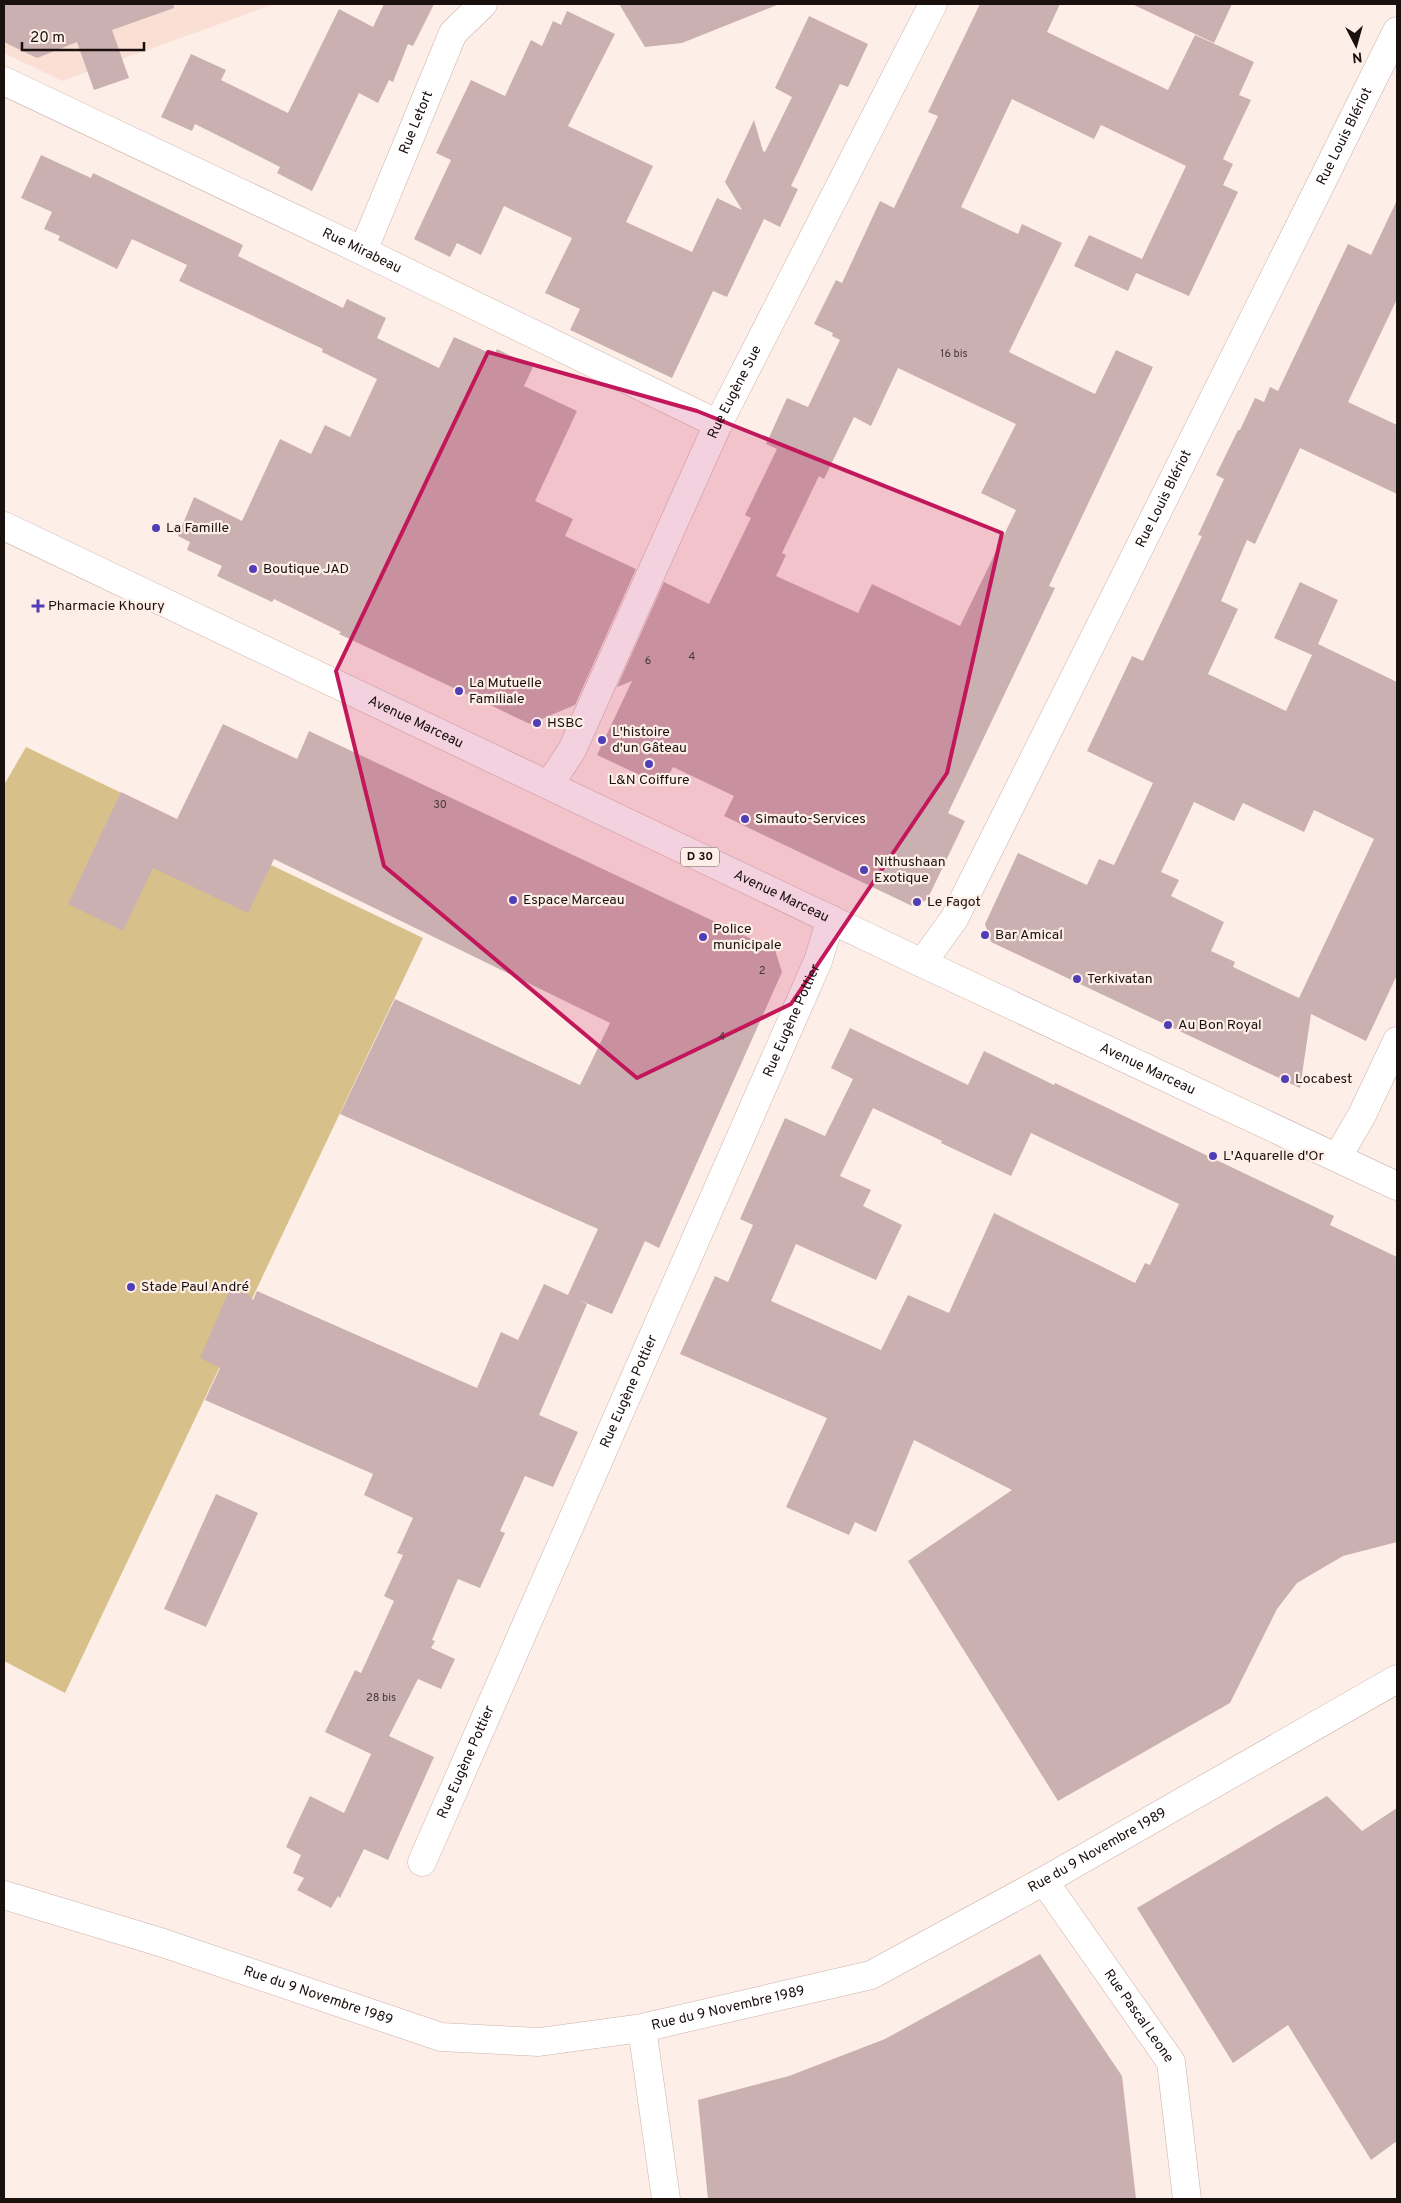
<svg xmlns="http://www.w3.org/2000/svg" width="1401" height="2203" font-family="Overpass,sans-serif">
<rect width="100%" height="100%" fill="#feeee8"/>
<!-- built -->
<path fill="#fadfd5" d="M 4,4 L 275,4 L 62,81 L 4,53 Z"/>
<!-- garden -->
<path fill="#d7c08a" d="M 26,747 L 423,938 L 65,1693 L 4,1661 L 4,785 Z"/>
<!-- building -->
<path fill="#cbb0b1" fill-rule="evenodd" d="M 4,4 L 173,4 L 174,8 L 112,30 L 129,78 L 94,90 L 77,42 L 37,58 L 4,42 Z
M 384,4 L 434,4 L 413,46 L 408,44 L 393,82 L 389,80 L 378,103 L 359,93 L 312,191 L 277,173 L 280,167 L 227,140 L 195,124 L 192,131 L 161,117 L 191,54 L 226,70 L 221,80 L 288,113 L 339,9 L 373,27 Z
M 619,4 L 777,4 L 777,5 L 682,43 L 645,47 Z
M 980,4 L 1060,4 L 1047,32 L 1168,90 L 1195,35 L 1254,62 L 1239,95 L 1251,100 L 1223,159 L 1233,164 L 1223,185 L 1238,192 L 1189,296 L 1136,273 L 1128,291 L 1074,266 L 1089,235 L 1142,259 L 1186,166 L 1101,125 L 1094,139 L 1012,99 L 961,207 L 1018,234 L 1022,224 L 1062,243 L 1009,352 L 1095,394 L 1116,350 L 1153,367 L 1049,586 L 1055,588 L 948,813 L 965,821 L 927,900 L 912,906 L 724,816 L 734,796 L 673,767 L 663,786 L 597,755 L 632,681 L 617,687 L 664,582 L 709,604 L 751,518 L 745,515 L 777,449 L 766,444 L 787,398 L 808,407 L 840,340 L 832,336 L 833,333 L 814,324 L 836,280 L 842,283 L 880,201 L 894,208 L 938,116 L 928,112 ZM 898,368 L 1016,424 L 981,493 L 1016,510 L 960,626 L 872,584 L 858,613 L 776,576 L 786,555 L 782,553 L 819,476 L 824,479 L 854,417 L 871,426 Z
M 1132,4 L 1232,4 L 1214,43 Z
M 567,11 L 615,34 L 568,126 L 653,166 L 626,222 L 692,252 L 717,198 L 742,210 L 725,182 L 754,120 L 763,151 L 765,152 L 792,97 L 775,88 L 809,16 L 868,44 L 848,87 L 840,84 L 826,113 L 791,186 L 798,189 L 780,227 L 764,219 L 727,297 L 713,291 L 672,378 L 570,330 L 580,309 L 545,293 L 572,238 L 504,206 L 481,255 L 457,243 L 450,257 L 414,239 L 451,160 L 436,153 L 471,80 L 505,96 L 531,40 L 542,46 L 553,21 L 561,25 Z
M 41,155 L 91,178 L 93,173 L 243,245 L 238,256 L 343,308 L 347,299 L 386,318 L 377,338 L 439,368 L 454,337 L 494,355 L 497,349 L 533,367 L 524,386 L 577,411 L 535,501 L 573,519 L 565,536 L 636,569 L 575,705 L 530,724 L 339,634 L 341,632 L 274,599 L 272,602 L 217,576 L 222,566 L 187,550 L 190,542 L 178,536 L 194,497 L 242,521 L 280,439 L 311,454 L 325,425 L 350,437 L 377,379 L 322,352 L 323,349 L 179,281 L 187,265 L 132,239 L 117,269 L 58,240 L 60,236 L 44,229 L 52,212 L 21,198 Z
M 1397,200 L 1397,299 L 1348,402 L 1397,425 L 1397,494 L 1300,448 L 1255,544 L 1247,540 L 1221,601 L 1238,609 L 1208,674 L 1286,711 L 1312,655 L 1274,638 L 1300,582 L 1338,600 L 1318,644 L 1397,682 L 1397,975 L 1366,1041 L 1311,1014 L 1300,1088 L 991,942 L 985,924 L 1018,853 L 1087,885 L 1099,859 L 1114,865 L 1153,783 L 1087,751 L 1132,656 L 1143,661 L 1202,536 L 1198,535 L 1224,479 L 1216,475 L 1238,430 L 1240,430 L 1255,398 L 1264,402 L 1270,387 L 1278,391 L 1348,244 L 1371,255 ZM 1194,802 L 1234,821 L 1243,803 L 1304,832 L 1314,810 L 1374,839 L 1299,998 L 1233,967 L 1235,962 L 1211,951 L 1224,922 L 1171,896 L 1179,880 L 1161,872 Z
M 223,724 L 297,759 L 309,731 L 775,950 L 782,972 L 659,1248 L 645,1241 L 612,1314 L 579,1300 L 587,1304 L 539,1415 L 578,1432 L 553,1487 L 525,1476 L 500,1531 L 505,1533 L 480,1588 L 458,1579 L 432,1640 L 435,1641 L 431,1648 L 455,1659 L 441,1689 L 418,1679 L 389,1736 L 434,1757 L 388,1860 L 364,1849 L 340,1898 L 338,1896 L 331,1908 L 297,1890 L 304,1878 L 293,1873 L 301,1855 L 286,1847 L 310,1796 L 344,1813 L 371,1754 L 325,1732 L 355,1670 L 361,1673 L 394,1601 L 384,1596 L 403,1555 L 397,1553 L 413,1518 L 364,1495 L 373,1474 L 205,1400 L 220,1368 L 200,1358 L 234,1279 L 253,1300 L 257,1291 L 477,1388 L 501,1332 L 518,1340 L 544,1284 L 568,1295 L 598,1229 L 340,1114 L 395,999 L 580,1085 L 610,1023 L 274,859 L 248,913 L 153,868 L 123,931 L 68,904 L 121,792 L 177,819 Z
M 850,1028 L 968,1085 L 984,1051 L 1054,1085 L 1055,1083 L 1334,1216 L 1330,1225 L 1397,1257 L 1397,1542 L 1343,1556 L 1297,1583 L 1277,1609 L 1230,1703 L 1058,1801 L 908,1561 L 1012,1490 L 914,1440 L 876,1532 L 855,1522 L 849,1535 L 786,1507 L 827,1418 L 680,1354 L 715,1276 L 728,1282 L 753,1225 L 740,1219 L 785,1118 L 825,1136 L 853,1079 L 831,1068 ZM 873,1108 L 942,1141 L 941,1143 L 1011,1176 L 1031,1133 L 1179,1204 L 1150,1265 L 1145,1263 L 1135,1283 L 994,1213 L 949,1313 L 908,1295 L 881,1350 L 771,1301 L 796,1244 L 876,1280 L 902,1225 L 863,1206 L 871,1190 L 840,1176 Z
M 216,1494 L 258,1513 L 206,1627 L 164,1609 Z
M 1327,1796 L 1362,1831 L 1397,1808 L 1397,2141 L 1371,2160 L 1288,2025 L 1233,2063 L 1137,1908 Z
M 1040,1954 L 1122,2076 L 1136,2199 L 708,2199 L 698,2100 L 789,2076 L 885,2039 Z"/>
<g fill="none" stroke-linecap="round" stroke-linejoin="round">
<!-- street casing -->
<g stroke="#cbb2a9" stroke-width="29">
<g id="street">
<path id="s1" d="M 4,81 L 363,251 L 718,424"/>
<path id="s2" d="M 363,251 L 453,33 L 483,4"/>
<path id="s3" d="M 549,785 L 572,750 L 718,424 L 933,4"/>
<path id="s4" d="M 922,963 L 954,919 L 1397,31"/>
<path d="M 1337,1158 L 1362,1115 L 1397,1041"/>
<path id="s5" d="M 422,1862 L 818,961 L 831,919"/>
<path id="s6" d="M 1044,1881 L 1171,2062 L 1187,2199"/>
<path id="s7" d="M 4,1895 L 160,1942 L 441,2037 L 539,2042 L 642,2028 L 871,1975 L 1044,1881 L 1397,1679"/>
<path d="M 642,2028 L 666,2199"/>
</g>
</g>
<!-- primary casing -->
<g stroke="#cbb2a9" stroke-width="29">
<g id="primary">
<path id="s8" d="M 4,526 L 922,963 L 1397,1186"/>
</g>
</g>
<!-- street -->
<use href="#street" stroke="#fff" stroke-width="28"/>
<!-- primary -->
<use href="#primary" stroke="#fff" stroke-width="28"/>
</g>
<!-- marked area -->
<path fill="#c2185b" fill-opacity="0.2" stroke="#c2185b" stroke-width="4" stroke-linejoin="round" d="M 488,352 L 697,411 L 1002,533 L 947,773 L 791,1004 L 637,1078 L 384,866 L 336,671 Z"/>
<!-- markers -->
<g fill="#4f3eb5" stroke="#feeee8" stroke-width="2">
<circle cx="156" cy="528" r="5"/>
<circle cx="253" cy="569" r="5"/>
<path d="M35.5 598.5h5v5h5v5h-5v5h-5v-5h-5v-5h5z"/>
<circle cx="459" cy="691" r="5"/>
<circle cx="537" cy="723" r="5"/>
<circle cx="602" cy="740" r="5"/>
<circle cx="649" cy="764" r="5"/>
<circle cx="745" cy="819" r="5"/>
<circle cx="864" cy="870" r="5"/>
<circle cx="513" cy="900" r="5"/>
<circle cx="917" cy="902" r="5"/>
<circle cx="985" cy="935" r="5"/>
<circle cx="703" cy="937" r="5"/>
<circle cx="1077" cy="979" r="5"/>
<circle cx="1168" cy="1025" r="5"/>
<circle cx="1285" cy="1079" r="5"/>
<circle cx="1213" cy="1156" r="5"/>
<circle cx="131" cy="1287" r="5"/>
</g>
<g text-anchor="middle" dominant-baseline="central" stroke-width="4.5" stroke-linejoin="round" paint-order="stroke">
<!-- number labels -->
<g font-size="11" fill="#463937">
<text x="954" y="354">16 bis</text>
<text x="692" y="657">4</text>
<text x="648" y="661">6</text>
<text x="440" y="805">30</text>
<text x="762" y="971">2</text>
<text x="722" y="1037">4</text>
<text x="381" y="1698">28 bis</text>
</g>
<!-- shield labels -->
<rect fill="#feeee8" stroke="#5e534f" stroke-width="1" x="681" y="847.5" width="38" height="19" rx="4"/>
<g font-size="12" font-weight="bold" fill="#1a110e">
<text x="700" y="857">D 30</text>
</g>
<!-- street labels -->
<g font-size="14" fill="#1a110e" stroke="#feeee8">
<text stroke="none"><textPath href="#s2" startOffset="139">Rue Letort</textPath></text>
<text stroke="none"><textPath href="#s4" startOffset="929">Rue Louis Blériot</textPath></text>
<text stroke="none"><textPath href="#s1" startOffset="396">Rue Mirabeau</textPath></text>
<text stroke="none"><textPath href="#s3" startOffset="435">Rue Eugène Sue</textPath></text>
<text stroke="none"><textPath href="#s4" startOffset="524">Rue Louis Blériot</textPath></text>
<text stroke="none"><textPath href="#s8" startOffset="456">Avenue Marceau</textPath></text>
<text stroke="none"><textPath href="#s8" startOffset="861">Avenue Marceau</textPath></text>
<text stroke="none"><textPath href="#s5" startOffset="919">Rue Eugène Pottier</textPath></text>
<text stroke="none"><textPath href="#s8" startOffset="1266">Avenue Marceau</textPath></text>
<text stroke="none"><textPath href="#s5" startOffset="514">Rue Eugène Pottier</textPath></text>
<text stroke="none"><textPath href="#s5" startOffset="109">Rue Eugène Pottier</textPath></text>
<text stroke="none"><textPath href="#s7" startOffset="1155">Rue du 9 Novembre 1989</textPath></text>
<text stroke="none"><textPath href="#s7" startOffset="330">Rue du 9 Novembre 1989</textPath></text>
<text stroke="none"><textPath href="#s7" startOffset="750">Rue du 9 Novembre 1989</textPath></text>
<text stroke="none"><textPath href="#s6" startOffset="165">Rue Pascal Leone</textPath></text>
</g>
<!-- poi labels -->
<g font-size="14" fill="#1a110e" stroke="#feeee8" text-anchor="start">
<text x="166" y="528">La Famille</text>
<text x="263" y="569">Boutique JAD</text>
<text x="48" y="606">Pharmacie Khoury</text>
<text x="469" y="683">La Mutuelle<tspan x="469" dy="16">Familiale</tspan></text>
<text x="547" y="723">HSBC</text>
<text x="612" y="732">L'histoire<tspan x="612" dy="16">d'un Gâteau</tspan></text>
<text x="649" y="780" text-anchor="middle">L&amp;N Coiffure</text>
<text x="755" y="819">Simauto-Services</text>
<text x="874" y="862">Nithushaan<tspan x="874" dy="16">Exotique</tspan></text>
<text x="523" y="900">Espace Marceau</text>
<text x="927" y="902">Le Fagot</text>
<text x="713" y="929">Police<tspan x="713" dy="16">municipale</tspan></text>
<text x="995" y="935">Bar Amical</text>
<text x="1087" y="979">Terkivatan</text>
<text x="1178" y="1025">Au Bon Royal</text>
<text x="1295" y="1079">Locabest</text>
<text x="1223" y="1156">L'Aquarelle d'Or</text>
<text x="141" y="1287">Stade Paul André</text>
</g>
</g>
<!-- border -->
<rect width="1401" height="2203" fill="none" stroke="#1a110e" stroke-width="10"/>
<!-- north arrow -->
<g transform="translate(1356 45) rotate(174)" stroke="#feeee8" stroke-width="4" paint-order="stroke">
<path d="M0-4L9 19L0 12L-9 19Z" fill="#1a110e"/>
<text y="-8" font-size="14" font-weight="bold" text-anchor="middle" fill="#1a110e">N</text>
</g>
<!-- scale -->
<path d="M22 42v8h122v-8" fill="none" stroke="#1a110e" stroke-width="2.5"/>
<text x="30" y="42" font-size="15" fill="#1a110e" stroke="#feeee8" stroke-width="4" paint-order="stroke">20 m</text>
</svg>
